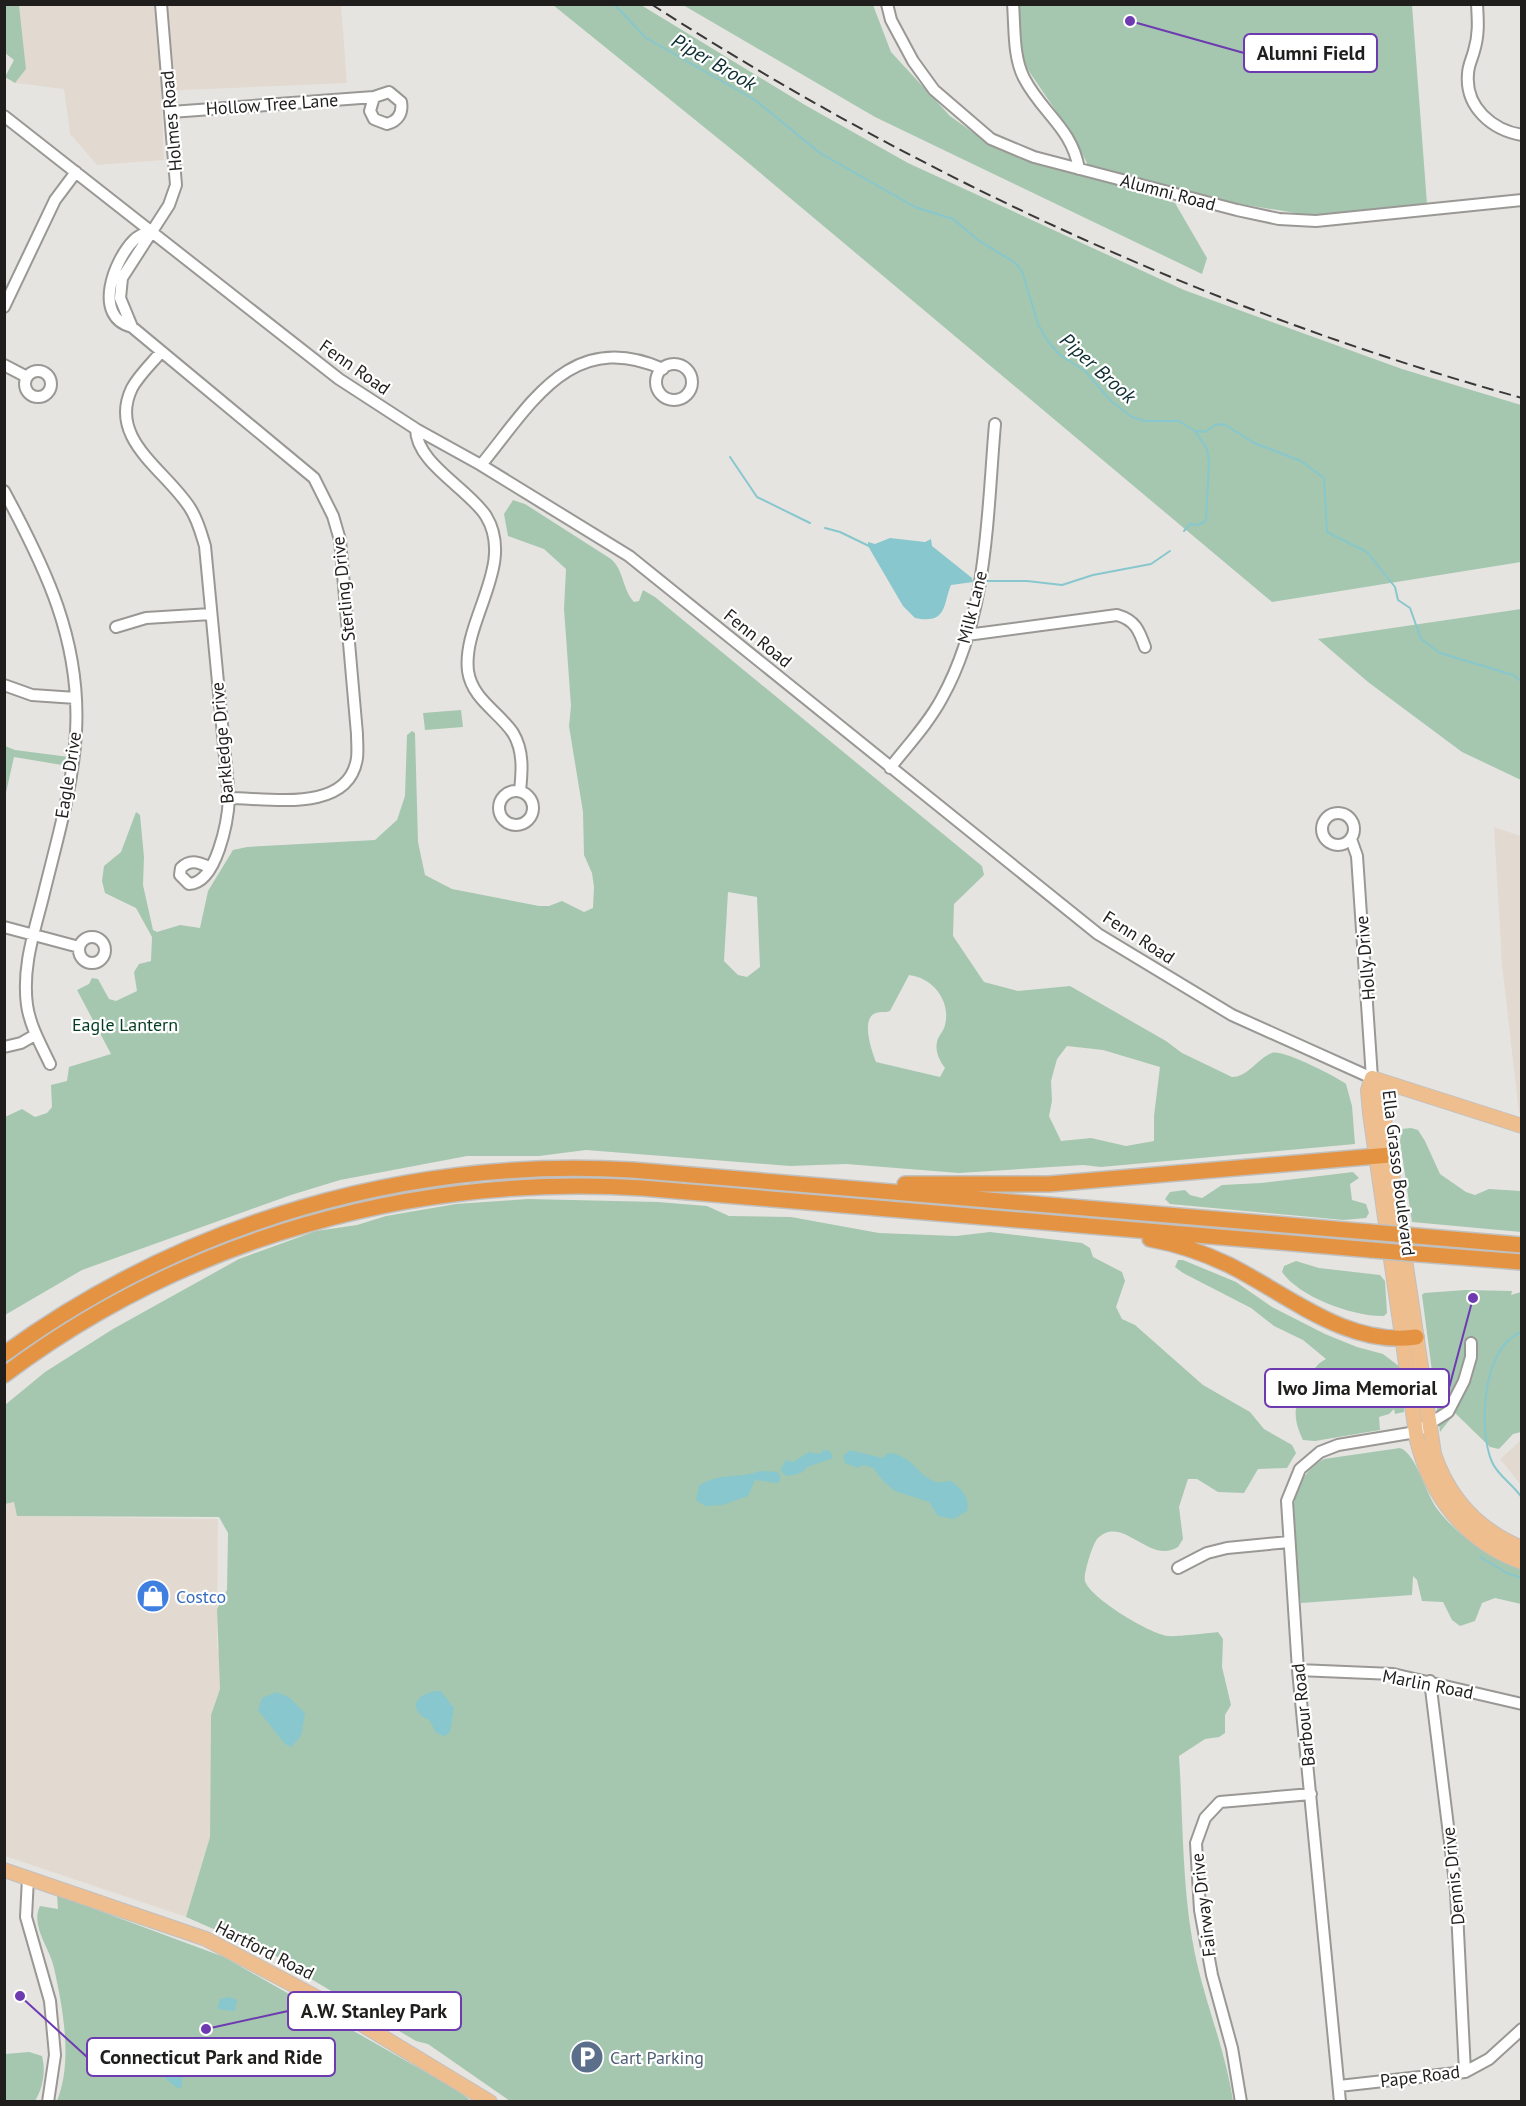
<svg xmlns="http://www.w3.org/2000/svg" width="1526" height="2106" font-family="'PT Sans',sans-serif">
<rect width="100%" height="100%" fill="#e6e4e1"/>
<!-- built -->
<path fill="#e2dad1" d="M 19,5 L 341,5 L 347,83 L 161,91 L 164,160 L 97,165 L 70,134 L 64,89 L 15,83 L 26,69 Z
M 1494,827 L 1521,836 L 1521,1113 L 1519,1113 L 1502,965 Z
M 1521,1440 L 1521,1485 L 1500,1459 Z
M 14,1502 L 18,1516 L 218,1519 L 217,1647 L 220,1654 L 220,1689 L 211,1715 L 210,1837 L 186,1917 L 5,1856 L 5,1504 Z"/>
<!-- green -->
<path fill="#a5c7af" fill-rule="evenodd" d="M 5,4 L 19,5 L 26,69 L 15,83 L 5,77 L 14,60 L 5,53 Z
M 553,5 L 641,5 L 805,105 L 908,163 L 1184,290 L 1402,369 L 1521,405 L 1521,562 L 1272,602 L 746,161 Z
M 683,5 L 873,5 L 891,52 L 950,116 L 992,146 L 1175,203 L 1207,258 L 1202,274 L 875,117 Z
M 1017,5 L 1412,5 L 1427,204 L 1314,216 L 1204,198 L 1088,165 L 1073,136 L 1024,64 Z
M 513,500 L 525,504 L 611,559 C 624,570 622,589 634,602 L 639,601 L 643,590 L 655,597 L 982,866 L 984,875 L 954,904 L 953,936 L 984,982 L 1018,991 L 1070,986 L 1166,1041 L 1182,1053 L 1232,1077 C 1248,1077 1258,1058 1272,1053 C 1282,1049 1335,1076 1346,1084 L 1352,1106 L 1355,1144 L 1101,1167 L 1083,1165 L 959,1173 L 846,1164 L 790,1166 L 586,1150 L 539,1156 L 467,1156 L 340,1180 L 291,1195 L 82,1270 L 5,1315 L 5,1117 L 22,1109 L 35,1117 L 47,1113 L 52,1107 L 51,1085 L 67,1081 L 69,1067 L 111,1054 L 77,990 L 89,984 L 92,978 L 98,979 L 109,999 L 116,1001 L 137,991 L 134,972 L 139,964 L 151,961 L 152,937 L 136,908 L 105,893 L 102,881 L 104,866 L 121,852 L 136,812 L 140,815 L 144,857 L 143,885 L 153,930 L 157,932 L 180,925 L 200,928 L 208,891 L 233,850 L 247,847 L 375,840 L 397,820 L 405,796 L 407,735 L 412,731 L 415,733 L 418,842 L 425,875 L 452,889 L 539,906 L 549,906 L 562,901 L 584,912 L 593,908 L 594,887 L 592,873 L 584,855 L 583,812 L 569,726 L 571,706 L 564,609 L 566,569 L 544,549 L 508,536 L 504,514 ZM 728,892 L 757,897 L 760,967 L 747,977 L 738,975 L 724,961 ZM 909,975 C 934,978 951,1002 945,1025 C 944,1031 938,1036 937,1042 C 935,1051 939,1060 945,1068 L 940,1077 L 876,1062 C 872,1052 860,1018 876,1013 C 881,1011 885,1013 890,1011 ZM 1067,1046 L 1103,1050 L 1160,1067 L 1154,1116 L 1154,1141 L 1126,1146 L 1091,1138 L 1061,1141 L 1049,1116 L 1052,1101 L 1051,1081 L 1057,1059 Z
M 1521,609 L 1521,780 L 1462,752 L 1368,682 L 1318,639 Z
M 461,710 L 463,727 L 425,730 L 423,713 Z
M 5,746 L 15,750 L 69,757 L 68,766 L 14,757 L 5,797 Z
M 1411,1128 L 1418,1130 L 1425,1141 L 1440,1174 L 1466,1192 L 1475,1195 L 1489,1189 L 1521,1191 L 1521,1232 L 1412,1222 L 1400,1141 L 1402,1129 Z
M 1353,1172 L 1359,1178 L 1350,1184 L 1352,1200 L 1366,1204 L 1369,1213 L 1366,1218 L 1344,1220 L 1170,1204 L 1165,1199 L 1170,1192 L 1185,1190 L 1190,1195 L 1202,1198 L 1222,1185 L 1261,1183 Z
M 528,1199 L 658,1202 L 707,1206 L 729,1216 L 791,1217 L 879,1233 L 956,1236 L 990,1232 L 1082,1243 L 1090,1248 L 1093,1257 L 1122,1272 L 1125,1281 L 1116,1307 L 1122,1319 L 1135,1325 L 1203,1385 L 1250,1412 L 1264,1429 L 1292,1445 L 1296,1453 L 1287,1468 L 1258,1469 L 1244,1493 L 1218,1492 L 1197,1479 L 1188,1479 L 1179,1507 L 1183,1539 L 1178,1547 C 1149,1565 1123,1514 1098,1538 C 1093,1542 1083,1575 1085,1581 C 1090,1598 1150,1634 1168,1636 C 1174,1637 1210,1633 1218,1632 L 1223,1639 L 1222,1667 L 1231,1705 L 1225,1715 L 1225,1733 L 1219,1737 L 1205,1739 L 1179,1756 C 1183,1816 1182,1879 1192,1938 C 1201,1994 1225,2046 1233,2101 L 510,2101 L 428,2044 L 416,2041 L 289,1966 L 287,1961 L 186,1917 L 210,1837 L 211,1715 L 220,1689 L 217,1609 L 227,1590 L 228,1533 L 219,1517 L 17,1516 L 14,1502 L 5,1504 L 5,1405 L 45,1372 L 113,1329 L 239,1259 L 316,1231 L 357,1225 L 386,1216 L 456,1204 Z
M 1178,1260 L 1183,1260 L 1236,1282 L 1272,1307 L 1325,1334 L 1357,1347 L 1383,1354 L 1400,1367 L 1405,1398 L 1404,1412 L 1395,1414 L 1394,1409 L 1389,1414 L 1379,1417 L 1380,1430 L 1315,1441 L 1303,1440 C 1297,1428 1291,1409 1301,1398 L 1313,1399 C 1306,1384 1310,1367 1326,1359 L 1303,1340 L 1274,1326 L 1251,1308 L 1183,1273 L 1175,1267 Z
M 1296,1261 L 1319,1268 L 1380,1275 L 1385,1281 L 1387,1313 L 1384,1316 C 1354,1317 1299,1297 1282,1272 L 1284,1266 Z
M 1465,1290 L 1512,1291 L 1511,1295 L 1521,1292 L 1521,1432 L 1513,1434 L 1499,1449 L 1490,1447 L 1455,1413 L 1440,1432 L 1422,1295 L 1424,1293 Z
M 1400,1448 C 1416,1453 1426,1495 1438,1510 C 1459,1537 1490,1558 1521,1569 L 1521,1604 L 1495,1598 L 1482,1603 L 1475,1621 L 1460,1626 L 1452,1620 L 1443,1602 L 1422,1601 L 1417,1580 L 1413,1576 L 1412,1595 L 1301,1603 C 1296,1558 1275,1486 1324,1459 Z
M 57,1895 L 224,1957 L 457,2090 L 471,2101 L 57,2101 C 73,2062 63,2008 54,1968 C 50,1948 30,1926 40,1906 L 58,1909 Z
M 29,2052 L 42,2056 C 46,2071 43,2088 35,2101 L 5,2101 L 5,2054 Z"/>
<!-- water -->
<path fill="#87c7cd" d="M 890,538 L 925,542 L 931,539 L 932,546 L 972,578 L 973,582 L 951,585 C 943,603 948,625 915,618 L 903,606 L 868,546 L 868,542 L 875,544 Z
M 824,1450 L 830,1451 L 833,1458 L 807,1467 L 801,1473 L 788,1476 L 782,1473 L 781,1468 L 786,1460 L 793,1462 L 809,1452 L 819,1454 Z
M 850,1450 L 882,1458 L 888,1453 C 914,1455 917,1477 937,1482 C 942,1483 945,1481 951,1481 C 961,1489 970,1496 967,1511 L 954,1519 L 938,1516 L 929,1502 L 895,1491 L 883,1481 L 873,1468 L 864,1465 L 858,1468 L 845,1463 L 843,1456 Z
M 760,1471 L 778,1472 L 781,1478 L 778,1483 L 755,1480 L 748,1496 L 722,1505 L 705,1506 L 696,1500 L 699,1486 C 718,1472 741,1479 760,1471 Z
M 441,1691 L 454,1708 L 450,1732 L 445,1736 C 433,1734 435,1728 429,1720 C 426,1718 423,1718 421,1715 C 406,1701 428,1690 441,1691 Z
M 277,1692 L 290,1698 L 305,1713 L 301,1736 L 291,1747 L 285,1744 L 258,1710 L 262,1698 Z
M 229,1997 L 237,2000 L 235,2011 L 217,2009 L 220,1999 Z
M 168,2067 L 175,2068 L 182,2073 L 182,2087 L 177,2088 L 165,2078 L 164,2072 Z"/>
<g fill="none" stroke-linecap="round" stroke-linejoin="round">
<!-- stream -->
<path stroke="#87c7cd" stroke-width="2" d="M 614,4 L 646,38 L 755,100 L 820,153 L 915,207 L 953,219 L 978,240 L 1014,262 L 1022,271 L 1038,324 L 1047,340 L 1060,355 L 1085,371 L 1111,401 L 1132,417 L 1144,421 L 1179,421 L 1195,431 L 1205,432 L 1215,425 L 1224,424 L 1254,443 L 1301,461 L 1324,478 L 1327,532 L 1367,552 L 1395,587 L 1398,600 L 1410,608 L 1421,639 L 1440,653 L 1513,675 L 1522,682
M 730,457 L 757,497 L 810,523
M 825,528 L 840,532 L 869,546
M 1184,531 L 1190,524 L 1198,525 L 1206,521 L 1209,462 L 1207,449 L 1195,431
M 987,581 L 1027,581 L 1062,585 L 1093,575 L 1151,564 L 1170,551
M 1522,1332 C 1482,1345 1478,1430 1492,1462 C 1498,1476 1514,1485 1522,1498
M 1480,1557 L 1507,1573 L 1522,1578"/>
<!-- minor casing -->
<g stroke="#9a9895" stroke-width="14">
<path id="minor" d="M 887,4 L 891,20 L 913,61 L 934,90 L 991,139 L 1034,157 L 1237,210 L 1279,219 L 1316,221 L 1522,200
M 1013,4 C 1015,28 1013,57 1024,78 C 1042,113 1072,128 1079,169
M 1477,4 C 1478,21 1479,35 1474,51 C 1472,59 1468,66 1468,74 C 1465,107 1492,130 1522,135
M 171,112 L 374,97 L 389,92 L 401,102 C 403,113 398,121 387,124 L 374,119 L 370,111 L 374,97
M 4,116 L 339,379 L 416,429 L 481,465 L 629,556 L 1098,934 L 1232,1015 L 1372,1078 L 1357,856 L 1351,839
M 150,231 C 145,233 138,236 134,240 C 114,260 92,317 132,327 L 314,478 L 333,516 L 340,540 L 357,734 C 357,742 358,750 357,758 C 349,814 269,798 229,798
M 4,307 L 55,200 L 76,172
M 132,327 L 120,298 L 122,278 L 169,205 L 176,185 L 161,4
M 161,352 C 152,363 139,375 132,388 C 107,439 166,470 190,508 C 198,520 201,533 205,546 L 229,798 C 228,820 217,883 189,884 L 180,875 L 181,868 C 190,859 198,862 209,867
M656 382a18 18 0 1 1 36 0a18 18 0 1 1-36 0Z
M 4,365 L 27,377
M25 384a13 13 0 1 1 26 0a13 13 0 1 1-26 0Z
M 416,429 C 416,463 469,489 486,516 C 516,565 462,621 468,671 C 472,699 499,712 513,733 C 524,751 522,772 520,791
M 481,465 C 531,404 571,328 663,369
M 4,491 C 46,569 81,641 76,732 C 73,788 56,843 43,897 C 34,933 22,967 27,1005 C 30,1026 41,1045 50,1064
M 116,627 L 146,618 L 211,614
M 967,635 L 1117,615 C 1135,620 1139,630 1145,647
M 4,685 L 32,695 L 76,698
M 890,768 C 908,745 928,724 942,698 C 988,615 987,516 995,424
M499 808a17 17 0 1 1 34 0a17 17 0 1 1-34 0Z
M1322 829a16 16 0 1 1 32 0a16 16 0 1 1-32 0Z
M 4,927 L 79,947
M79 950a13 13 0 1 1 26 0a13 13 0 1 1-26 0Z
M 4,1047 L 21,1043 L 35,1035
M 1178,1568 L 1207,1553 L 1227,1548 L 1289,1542
M 1298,1670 L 1393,1674 L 1522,1704
M 1430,1681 L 1456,1891 L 1465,2072
M 28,1878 L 26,1917 L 50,2001 L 55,2055 L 48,2102
M 1339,2086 L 1465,2072 L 1489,2059 L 1522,2029
M 1241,2102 L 1232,2048 L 1212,1975 L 1200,1910 L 1196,1843 L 1205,1818 L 1220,1802 L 1311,1794
M 1340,2102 L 1298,1670 L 1287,1501 L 1300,1469 L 1320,1452 L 1338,1445 L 1416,1432 L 1448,1412 L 1464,1381 L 1471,1357 L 1471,1343"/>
</g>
<!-- major casing -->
<g stroke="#c0c0c0" stroke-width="16">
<path id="major" d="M 1372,1078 L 1368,1090 L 1370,1113 L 1417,1440 C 1431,1497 1466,1542 1522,1562
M 1372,1078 L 1380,1092 L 1434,1454 C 1449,1498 1478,1530 1522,1548
M 1372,1078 L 1522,1126
M 4,1870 L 206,1939 L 320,1999 L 490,2102"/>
</g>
<!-- highway casing -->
<g stroke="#c0c0c0" stroke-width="18">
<path id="highway" d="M 905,1184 L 1049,1184 L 1390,1155
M 1417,1236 L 1522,1245
M 1150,1239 C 1178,1244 1204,1253 1229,1265 C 1287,1294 1347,1347 1416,1337
M 1419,1254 L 1522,1262
M 4,1354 C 186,1222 407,1157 632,1170 L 1370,1232
M 4,1375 C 188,1237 414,1174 642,1188 L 1372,1250"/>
</g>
<!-- minor -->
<use href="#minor" stroke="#fff" stroke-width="10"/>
<!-- major -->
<use href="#major" stroke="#efbe8e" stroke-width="14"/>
<!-- highway -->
<use href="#highway" stroke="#e49342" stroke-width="15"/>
<!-- rail -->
<path stroke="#393837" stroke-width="2" stroke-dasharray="12 6" stroke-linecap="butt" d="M 651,4 C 920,177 1214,313 1522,398"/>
<!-- highway-bridge casing -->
<g stroke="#c0c0c0" stroke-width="18" stroke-linecap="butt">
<path id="highway-bridge" d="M 1370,1232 L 1417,1236
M 1372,1250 L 1419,1254"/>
</g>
<!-- highway-bridge -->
<use href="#highway-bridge" stroke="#e49342" stroke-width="15"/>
</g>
<!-- icons -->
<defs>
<g id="shop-disc" transform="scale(1.725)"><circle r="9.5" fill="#3f7fe0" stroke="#fff"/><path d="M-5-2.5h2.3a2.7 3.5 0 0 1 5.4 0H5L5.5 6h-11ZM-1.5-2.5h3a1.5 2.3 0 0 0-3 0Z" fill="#fff"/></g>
<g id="parking-disc" transform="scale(1.725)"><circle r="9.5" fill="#5c6f8a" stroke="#fff"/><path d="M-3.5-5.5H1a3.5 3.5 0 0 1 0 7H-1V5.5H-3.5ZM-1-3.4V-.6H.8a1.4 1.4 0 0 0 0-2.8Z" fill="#fff"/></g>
</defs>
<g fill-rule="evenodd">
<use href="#shop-disc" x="153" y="1596"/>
<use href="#parking-disc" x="587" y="2057"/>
</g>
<g text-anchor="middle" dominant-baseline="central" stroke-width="4.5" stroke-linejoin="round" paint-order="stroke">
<!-- street labels -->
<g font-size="18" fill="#1f1e1d" stroke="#fff">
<text transform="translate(272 104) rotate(-4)">Hollow Tree Lane</text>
<text transform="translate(171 121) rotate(-95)">Holmes Road</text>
<text transform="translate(1168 192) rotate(15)">Alumni Road</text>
<text transform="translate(355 367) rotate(35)">Fenn Road</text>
<text transform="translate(343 589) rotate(-96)">Sterling Drive</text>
<text transform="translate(972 607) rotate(-76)">Milk Lane</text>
<text transform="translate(758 638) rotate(39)">Fenn Road</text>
<text transform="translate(222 743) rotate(-95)">Barkledge Drive</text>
<text transform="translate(68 775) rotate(-81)">Eagle Drive</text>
<text transform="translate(1139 937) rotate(33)">Fenn Road</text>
<text transform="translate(1365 958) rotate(-95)">Holly Drive</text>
<text transform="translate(1399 1173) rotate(83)">Ella Grasso Boulevard</text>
<text transform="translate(1428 1684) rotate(11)">Marlin Road</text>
<text transform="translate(1303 1715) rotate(-96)">Barbour Road</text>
<text transform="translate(1453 1876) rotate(-96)">Dennis Drive</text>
<text transform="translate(1203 1905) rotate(-97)">Fairway Drive</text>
<text transform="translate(265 1950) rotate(27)">Hartford Road</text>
<text transform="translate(1420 2076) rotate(-7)">Pape Road</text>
</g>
<!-- park labels -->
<g font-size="18" fill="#033c1e" stroke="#fff">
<text x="125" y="1024">Eagle Lantern</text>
</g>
<!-- shop labels -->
<g font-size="18" fill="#366cbe" stroke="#fff" text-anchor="start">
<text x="176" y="1596">Costco</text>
</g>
<!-- service labels -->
<g font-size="18" fill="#4e5e75" stroke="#fff" text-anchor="start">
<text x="610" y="2057">Cart Parking</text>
</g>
<!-- water labels -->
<g font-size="20" font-style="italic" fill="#0e2f32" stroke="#fff">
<text transform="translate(714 62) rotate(30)">Piper Brook</text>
<text transform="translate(1098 368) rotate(42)">Piper Brook</text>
</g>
</g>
<!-- callouts -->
<path fill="none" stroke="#6d3ab0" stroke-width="2" d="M1130 21L1244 53M1473 1298L1449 1388M206 2029L288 2011M20 1996L87 2057"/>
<g fill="#6d3ab0" stroke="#fff" stroke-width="2">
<circle cx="1130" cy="21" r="6"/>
<circle cx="1473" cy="1298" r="6"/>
<circle cx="206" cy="2029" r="6"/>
<circle cx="20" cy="1996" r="6"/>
</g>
<g fill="#fff" stroke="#6d3ab0" stroke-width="2">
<rect x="1244" y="34" width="133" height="38" rx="6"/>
<rect x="1265" y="1369" width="184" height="38" rx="6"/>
<rect x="288" y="1992" width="173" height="38" rx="6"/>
<rect x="87" y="2038" width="248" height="38" rx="6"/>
</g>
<g font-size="20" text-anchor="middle" font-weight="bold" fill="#1f1e1d">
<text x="1311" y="60">Alumni Field</text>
<text x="1357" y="1395">Iwo Jima Memorial</text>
<text x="374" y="2018">A.W. Stanley Park</text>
<text x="211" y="2064">Connecticut Park and Ride</text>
</g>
<!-- border -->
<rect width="1526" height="2106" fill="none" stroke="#1f1e1d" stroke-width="12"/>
</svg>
